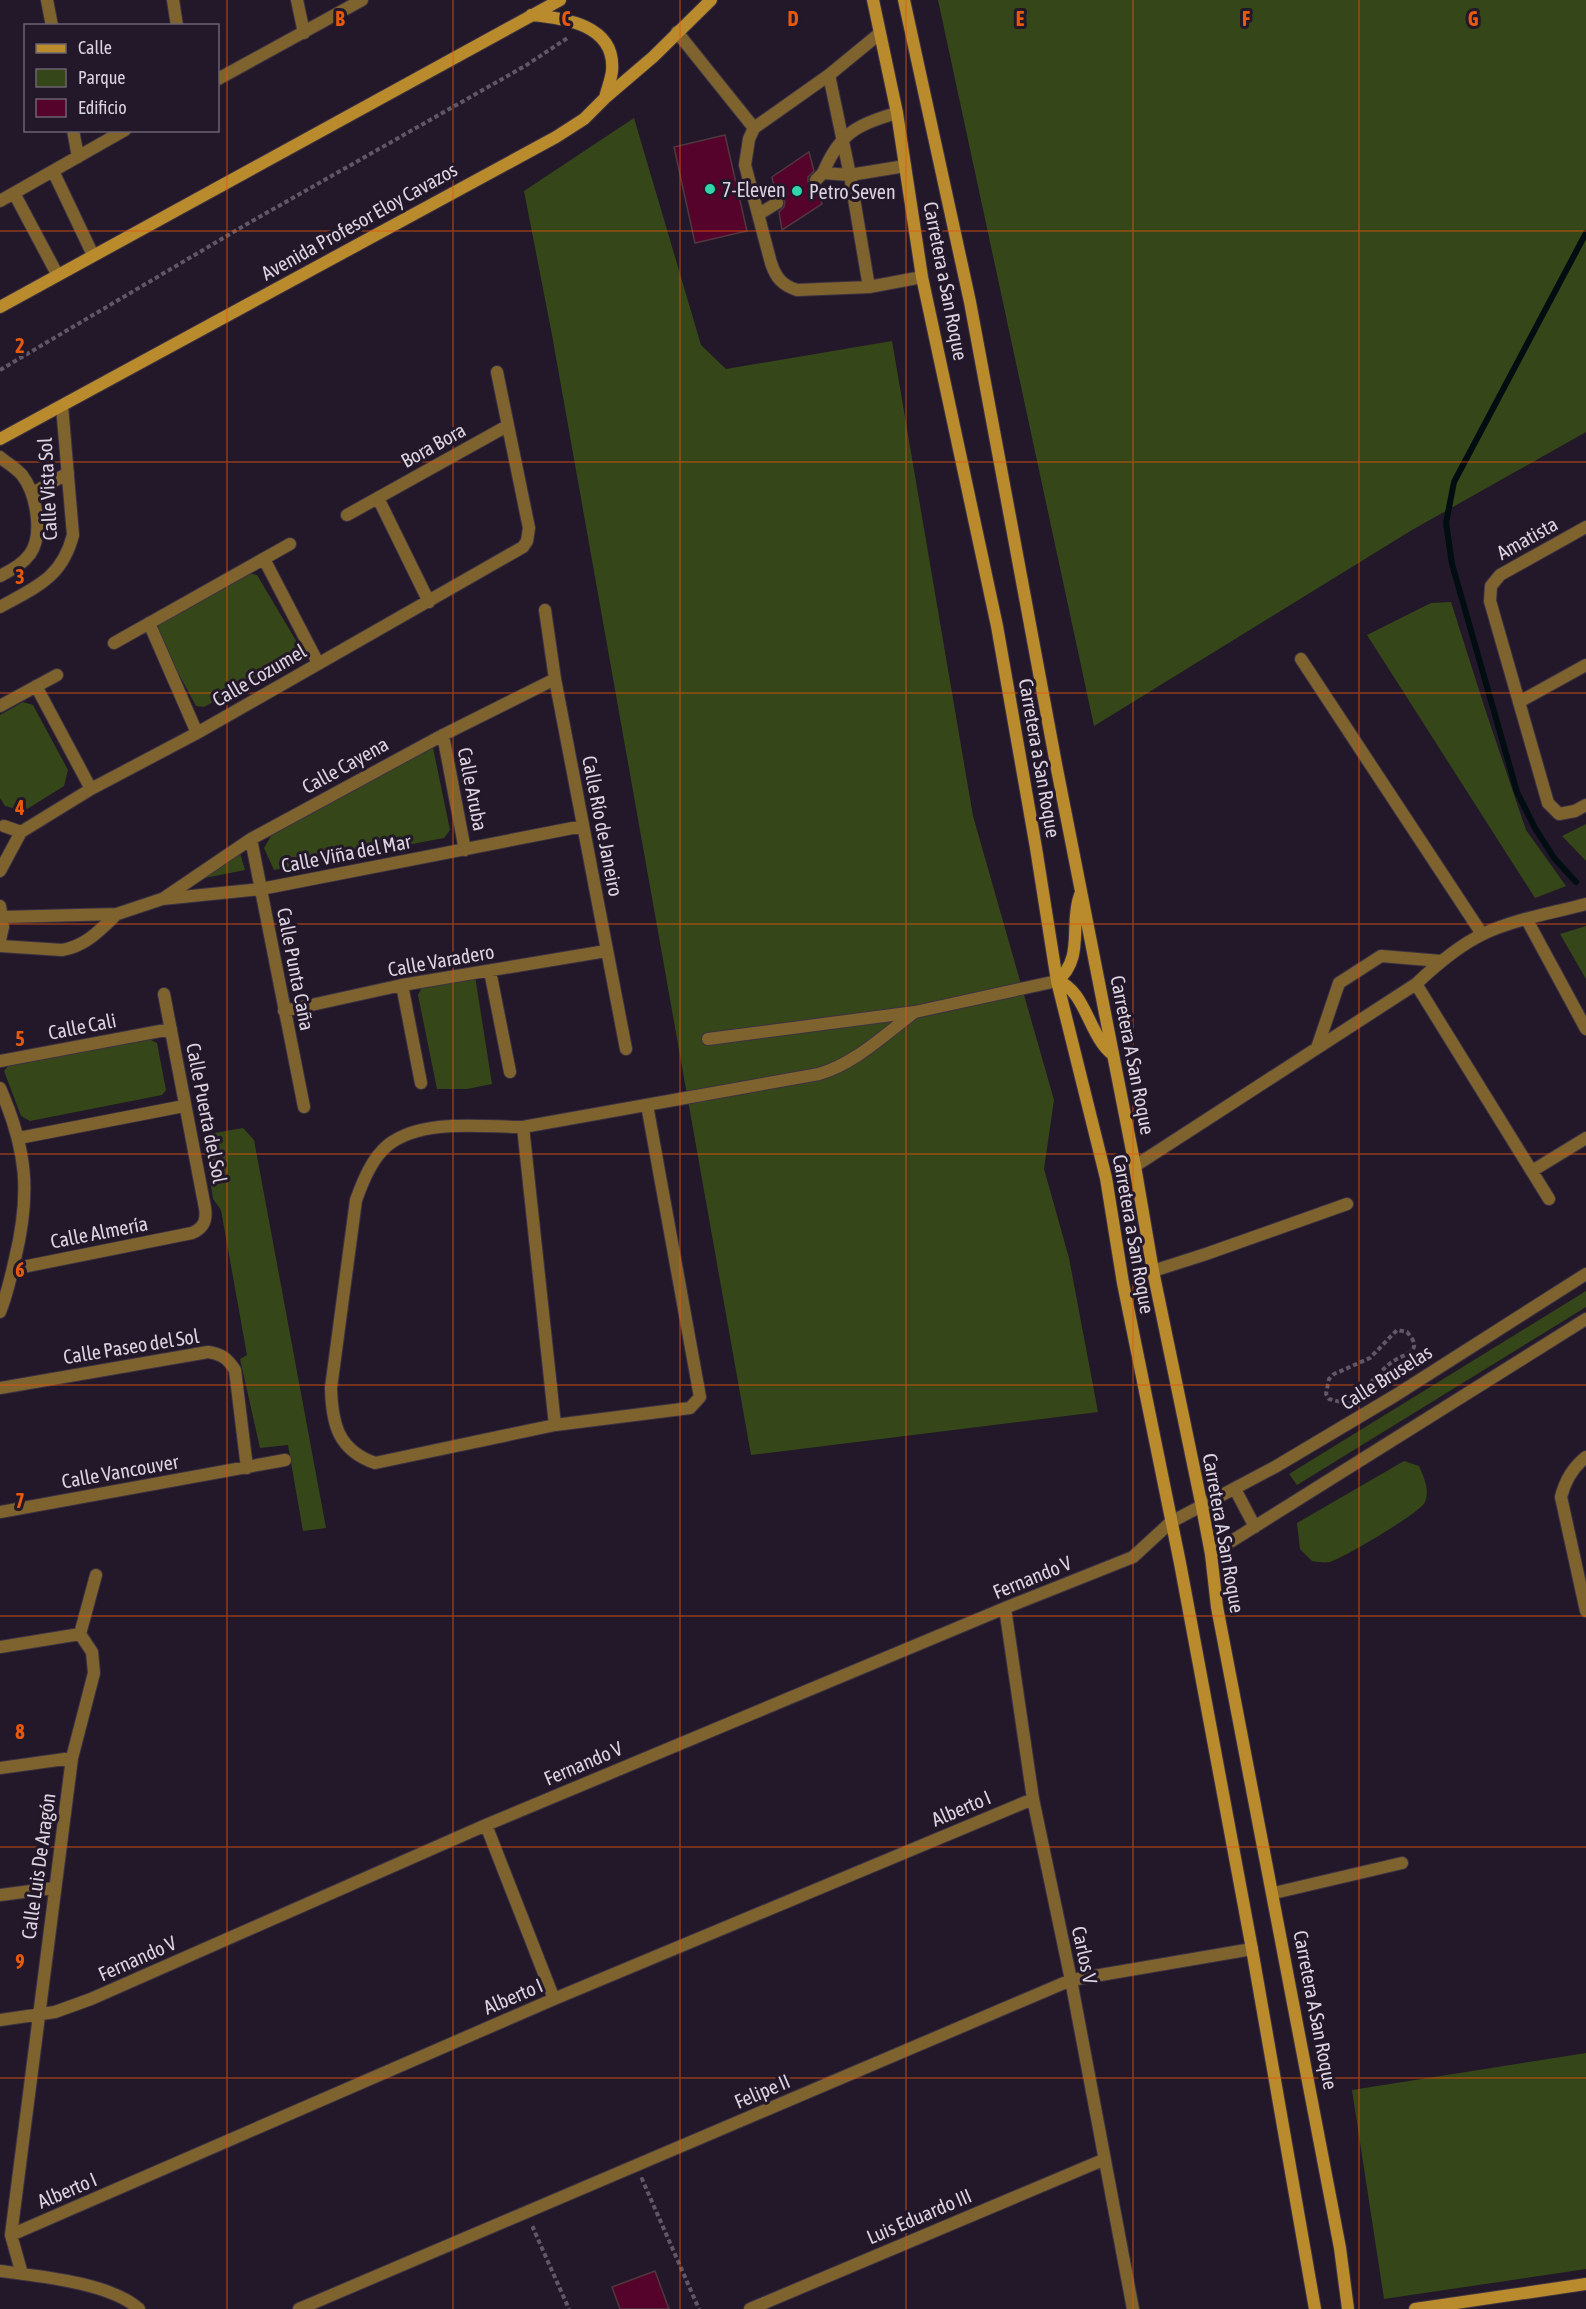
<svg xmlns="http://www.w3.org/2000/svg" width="1586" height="2309" font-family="'Asap Condensed',sans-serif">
<rect width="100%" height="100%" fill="#221829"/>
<!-- green -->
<path fill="#354718" d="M 938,0 L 1586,0 L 1586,432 L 1412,530 L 1094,726 Z
M 634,118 L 701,345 L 726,369 L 892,341 L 973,816 L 1054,1100 L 1044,1169 L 1069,1258 L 1098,1412 L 751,1455 L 552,335 L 524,191 Z
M 248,573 L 257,575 L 298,644 L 296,655 L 204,707 L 196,706 L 156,632 L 160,622 Z
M 1451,602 L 1486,712 L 1526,830 L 1566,886 L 1535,898 L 1367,635 L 1431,603 Z
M 23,702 L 33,705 L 68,770 L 64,786 L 24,811 L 5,806 L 0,798 L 0,715 Z
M 426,746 L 433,748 L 450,830 L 444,838 L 274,870 L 264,848 L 271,836 Z
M 1586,824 L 1586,861 L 1562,836 Z
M 240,853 L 245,870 L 190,881 Z
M 1586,926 L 1586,979 L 1560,934 Z
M 475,976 L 492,1084 L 467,1089 L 437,1089 L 418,995 L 423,985 Z
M 149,1039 L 157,1043 L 166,1090 L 162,1095 L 30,1121 L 21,1116 L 4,1071 L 8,1066 Z
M 243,1128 L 254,1140 L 326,1528 L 303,1531 L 288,1445 L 260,1448 L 240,1359 L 247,1355 L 221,1210 L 213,1199 L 203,1135 Z
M 1586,1291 L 1586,1307 L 1297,1485 L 1289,1474 Z
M 1404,1461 L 1419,1466 C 1424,1478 1430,1489 1425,1502 C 1422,1512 1343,1558 1330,1562 C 1325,1563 1317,1562 1312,1561 L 1300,1549 L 1297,1523 Z
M 1586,2053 L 1586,2269 L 1384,2299 L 1352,2090 Z"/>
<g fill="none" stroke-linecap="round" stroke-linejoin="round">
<!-- stream -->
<path stroke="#010d11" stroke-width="6" d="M 1576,882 L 1554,858 L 1535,828 L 1517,792 L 1452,564 L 1446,523 L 1454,482 L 1586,233"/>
</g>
<!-- building -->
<path fill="#56032c" stroke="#50373f" stroke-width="1.5" d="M 725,135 L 747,231 L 695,243 L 674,147 Z
M 809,152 L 814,171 L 808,177 L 808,182 L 811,186 L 818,188 L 822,204 L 782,230 L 779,212 L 784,207 L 785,202 L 781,196 L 776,195 L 772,177 Z
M 655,2271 L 669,2309 L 620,2309 L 612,2287 Z"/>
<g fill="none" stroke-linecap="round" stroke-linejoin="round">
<!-- lane casing -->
<g stroke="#3c3243" stroke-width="14">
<path id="lane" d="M 677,32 L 754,128
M 879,34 L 829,75 L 754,128 L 749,139 L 745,165 L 771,263 C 776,278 782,285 797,290 L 869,287 L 922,277
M 829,75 L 850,175 L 869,287
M 823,173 C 839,134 857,124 897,113
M 816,180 L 823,173 L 850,175 L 905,166
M 759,214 L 777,203
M 708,1039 L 915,1012 L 1057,981
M 523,1127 C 482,1127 422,1118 388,1145 C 372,1158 363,1181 356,1200 L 331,1388 C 332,1424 338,1450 375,1463 L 555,1425 L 690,1408 L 700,1397 L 647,1105
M 1153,1271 L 1206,1254 L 1347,1204
M 555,1425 L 523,1127 L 819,1074 C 856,1063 885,1034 915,1012
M 1274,1893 L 1402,1863"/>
</g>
<!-- street casing -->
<g stroke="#3c3243" stroke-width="14">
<path id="street" d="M 47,0 L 52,26
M 173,0 L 177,26
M 297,0 L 304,33
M 218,79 L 362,0
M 73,130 L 78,157
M 53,171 L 93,255
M 14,193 L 57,274
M 0,201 L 125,130
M 0,457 C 7,463 16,468 22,475 C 36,493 44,534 30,554 C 22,565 11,570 0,576
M 33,493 L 68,473
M 378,498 L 429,602
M 347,515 L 507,426
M 1586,527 L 1500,575 L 1491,586 L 1490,601 L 1548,803 L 1559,814 L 1575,811 L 1586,805
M 264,559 L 318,663
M 0,607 C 36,587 62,578 73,535 L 62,406
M 545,610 L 555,679 L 626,1049
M 149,623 L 197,733
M 114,643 L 290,544
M 1301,659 L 1482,934
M 36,686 L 91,789
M 1519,702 L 1586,665
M 0,706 L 57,675
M 443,735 L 465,850
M 4,826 L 21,832
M 251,839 L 304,1107
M 0,871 L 21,832 L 91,789 L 197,733 L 523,547 L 527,541 L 529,528 L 497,372
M 164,898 L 251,839 L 443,735 L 555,679
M 0,906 L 3,927 L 0,940
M 3,917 L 117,914 L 162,899 L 261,889 L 583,826
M 1527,920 L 1586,1029
M 0,946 L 62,950 C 86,946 100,930 117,914
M 490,971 L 510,1072
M 1416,984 L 1549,1199
M 402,985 L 421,1083
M 284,1011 L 402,985 L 606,951
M 1317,1048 L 1339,983 L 1381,956 L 1441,961
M 0,1061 L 171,1029
M 0,1088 C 27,1150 31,1193 15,1259 C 11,1276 7,1295 0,1312
M 19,1138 L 184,1106
M 1135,1166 L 1416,984 C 1436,965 1458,946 1483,934 C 1515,919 1552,913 1586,904
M 1532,1171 L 1586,1138
M 13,1269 L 192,1233 C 204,1228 207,1220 205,1208 L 164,994
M 0,1388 L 208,1352 C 222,1354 228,1359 235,1370 L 247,1468
M 1586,1457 C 1572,1468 1565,1481 1561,1497 L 1586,1611
M 1235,1489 L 1255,1527
M 0,1512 L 285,1460
M 1211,1554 L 1586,1319
M 1005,1608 L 1033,1799 L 1071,1980 L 1133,2309
M 0,1647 L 80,1634
M 0,1768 L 72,1758
M 486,1825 L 554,1999
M 0,1895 L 54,1888
M 0,2020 L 55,2012 L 91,1999 L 486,1825 L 1005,1608 L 1133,1557 L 1171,1522 L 1275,1467 L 1396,1395 L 1586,1274
M 11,2235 L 554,1999 L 1033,1799
M 0,2271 C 38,2276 111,2283 139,2309
M 22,2274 L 11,2235 L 72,1758 L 94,1673 L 92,1652 L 80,1634 L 96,1575
M 299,2309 L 1071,1980 L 1252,1949
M 750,2309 L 1103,2160"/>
</g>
<!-- secondary casing -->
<g stroke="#3c3243" stroke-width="14">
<path id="secondary" d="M 873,0 L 897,113 L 922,277 L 997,626 L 1036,848 L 1057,981 L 1106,1178 L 1123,1283 L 1180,1563 L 1252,1949 L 1315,2309
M 904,0 L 970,302 L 1056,764 L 1135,1166 L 1153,1271 L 1202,1507 L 1211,1554 L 1217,1607 L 1340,2248 L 1348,2309
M 531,15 C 565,18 616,25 612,71 C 611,80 607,89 605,98
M 0,307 L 560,0
M 0,439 L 556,137 L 584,119 L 605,98 L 653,57 L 711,0
M 1080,895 C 1069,924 1085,958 1057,981 C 1085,989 1089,1036 1112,1054
M 1415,2309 L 1586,2284"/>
</g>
<!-- path -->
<path stroke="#605766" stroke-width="4" stroke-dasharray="4.5 3" stroke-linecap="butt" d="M 0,370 L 247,224 L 525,66 L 569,37
M 1374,1379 L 1349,1404 L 1329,1399 L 1326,1394 L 1329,1379 L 1334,1374 L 1370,1358 L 1397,1330 L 1407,1332 C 1425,1352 1405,1353 1392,1362 C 1385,1367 1380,1373 1374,1379 L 1383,1386
M 641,2180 L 642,2179 L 699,2309
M 535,2227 L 533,2228 L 569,2309"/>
<!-- lane -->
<use href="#lane" stroke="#7f632e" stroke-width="12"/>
<!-- street -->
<use href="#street" stroke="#7f632e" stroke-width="12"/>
<!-- secondary -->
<use href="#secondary" stroke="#b98b2d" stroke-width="12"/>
</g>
<!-- grid -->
<path fill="none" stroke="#e8590c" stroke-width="1.5" stroke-opacity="0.55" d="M 227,0 L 227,2309M 453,0 L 453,2309M 680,0 L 680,2309M 906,0 L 906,2309M 1133,0 L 1133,2309M 1359,0 L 1359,2309M 0,231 L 1586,231M 0,462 L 1586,462M 0,693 L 1586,693M 0,924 L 1586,924M 0,1154 L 1586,1154M 0,1385 L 1586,1385M 0,1616 L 1586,1616M 0,1847 L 1586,1847M 0,2078 L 1586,2078"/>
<!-- markers -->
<g fill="#32d4a9" stroke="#221829" stroke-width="2">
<circle cx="710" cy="189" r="6"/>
<circle cx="797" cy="191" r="6"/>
</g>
<g text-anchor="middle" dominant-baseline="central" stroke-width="6" stroke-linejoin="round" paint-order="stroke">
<!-- poi labels -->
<g font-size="20" fill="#dbd4e0" stroke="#221829" text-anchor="start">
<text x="722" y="189">7-Eleven</text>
<text x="809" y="191">Petro Seven</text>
</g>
<!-- street labels -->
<g font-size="20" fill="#dbd4e0" stroke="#221829">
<text transform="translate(359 221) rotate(-29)">Avenida Profesor Eloy Cavazos</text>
<text transform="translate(946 281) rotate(79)">Carretera a San Roque</text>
<text transform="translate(433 445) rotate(-29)">Bora Bora</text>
<text transform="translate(47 489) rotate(-93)">Calle Vista Sol</text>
<text transform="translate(1527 538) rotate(-29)">Amatista</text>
<text transform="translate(259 675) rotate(-30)">Calle Cozumel</text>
<text transform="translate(1040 758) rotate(80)">Carretera a San Roque</text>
<text transform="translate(345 765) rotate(-29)">Calle Cayena</text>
<text transform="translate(473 789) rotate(79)">Calle Aruba</text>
<text transform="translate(603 826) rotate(79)">Calle Río de Janeiro</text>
<text transform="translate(346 853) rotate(-11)">Calle Viña del Mar</text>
<text transform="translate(441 960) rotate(-10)">Calle Varadero</text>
<text transform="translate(296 969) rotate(79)">Calle Punta Caña</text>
<text transform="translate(82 1026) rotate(-11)">Calle Cali</text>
<text transform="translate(1133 1055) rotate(79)">Carretera A San Roque</text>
<text transform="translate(207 1113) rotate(79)">Calle Puerta del Sol</text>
<text transform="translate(99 1232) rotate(-11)">Calle Almería</text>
<text transform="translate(1134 1234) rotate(80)">Carretera a San Roque</text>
<text transform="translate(131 1346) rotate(-9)">Calle Paseo del Sol</text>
<text transform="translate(1386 1377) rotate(-32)">Calle Bruselas</text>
<text transform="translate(120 1471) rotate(-10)">Calle Vancouver</text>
<text transform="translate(1224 1533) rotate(80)">Carretera A San Roque</text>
<text transform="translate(1032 1577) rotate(-22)">Fernando V</text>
<text transform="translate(583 1763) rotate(-23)">Fernando V</text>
<text transform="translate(961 1808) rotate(-23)">Alberto I</text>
<text transform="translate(38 1866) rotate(-82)">Calle Luis De Aragón</text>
<text transform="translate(1085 1955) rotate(78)">Carlos V</text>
<text transform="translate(137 1958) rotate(-24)">Fernando V</text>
<text transform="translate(513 1996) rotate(-23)">Alberto I</text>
<text transform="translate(1316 2010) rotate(79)">Carretera A San Roque</text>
<text transform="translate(762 2091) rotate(-23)">Felipe II</text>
<text transform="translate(67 2190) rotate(-23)">Alberto I</text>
<text transform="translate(919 2216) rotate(-23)">Luis Eduardo III</text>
</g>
</g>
<g font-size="20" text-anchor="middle" font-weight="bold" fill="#e8590c" stroke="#221829" stroke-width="6" stroke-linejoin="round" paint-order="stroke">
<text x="340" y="26">B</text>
<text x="566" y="26">C</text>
<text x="793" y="26">D</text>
<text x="1020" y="26">E</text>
<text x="1246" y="26">F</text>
<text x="1473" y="26">G</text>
<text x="20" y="353">2</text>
<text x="20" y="584">3</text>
<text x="20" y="815">4</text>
<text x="20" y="1046">5</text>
<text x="20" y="1277">6</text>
<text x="20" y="1508">7</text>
<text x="20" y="1739">8</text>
<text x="20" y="1969">9</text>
</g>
<!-- legend -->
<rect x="24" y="24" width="195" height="108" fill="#221829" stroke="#6c6372" stroke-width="1.5"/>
<rect x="36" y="44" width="30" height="9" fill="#b98b2d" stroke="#6c6372" stroke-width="1.5"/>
<text x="78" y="54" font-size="18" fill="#dbd4e0">Calle</text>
<rect x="36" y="69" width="30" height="18" fill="#354718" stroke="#6c6372" stroke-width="1.5"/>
<text x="78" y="84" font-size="18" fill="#dbd4e0">Parque</text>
<rect x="36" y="99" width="30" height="18" fill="#56032c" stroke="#6c6372" stroke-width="1.5"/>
<text x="78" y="114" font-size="18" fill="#dbd4e0">Edificio</text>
</svg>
